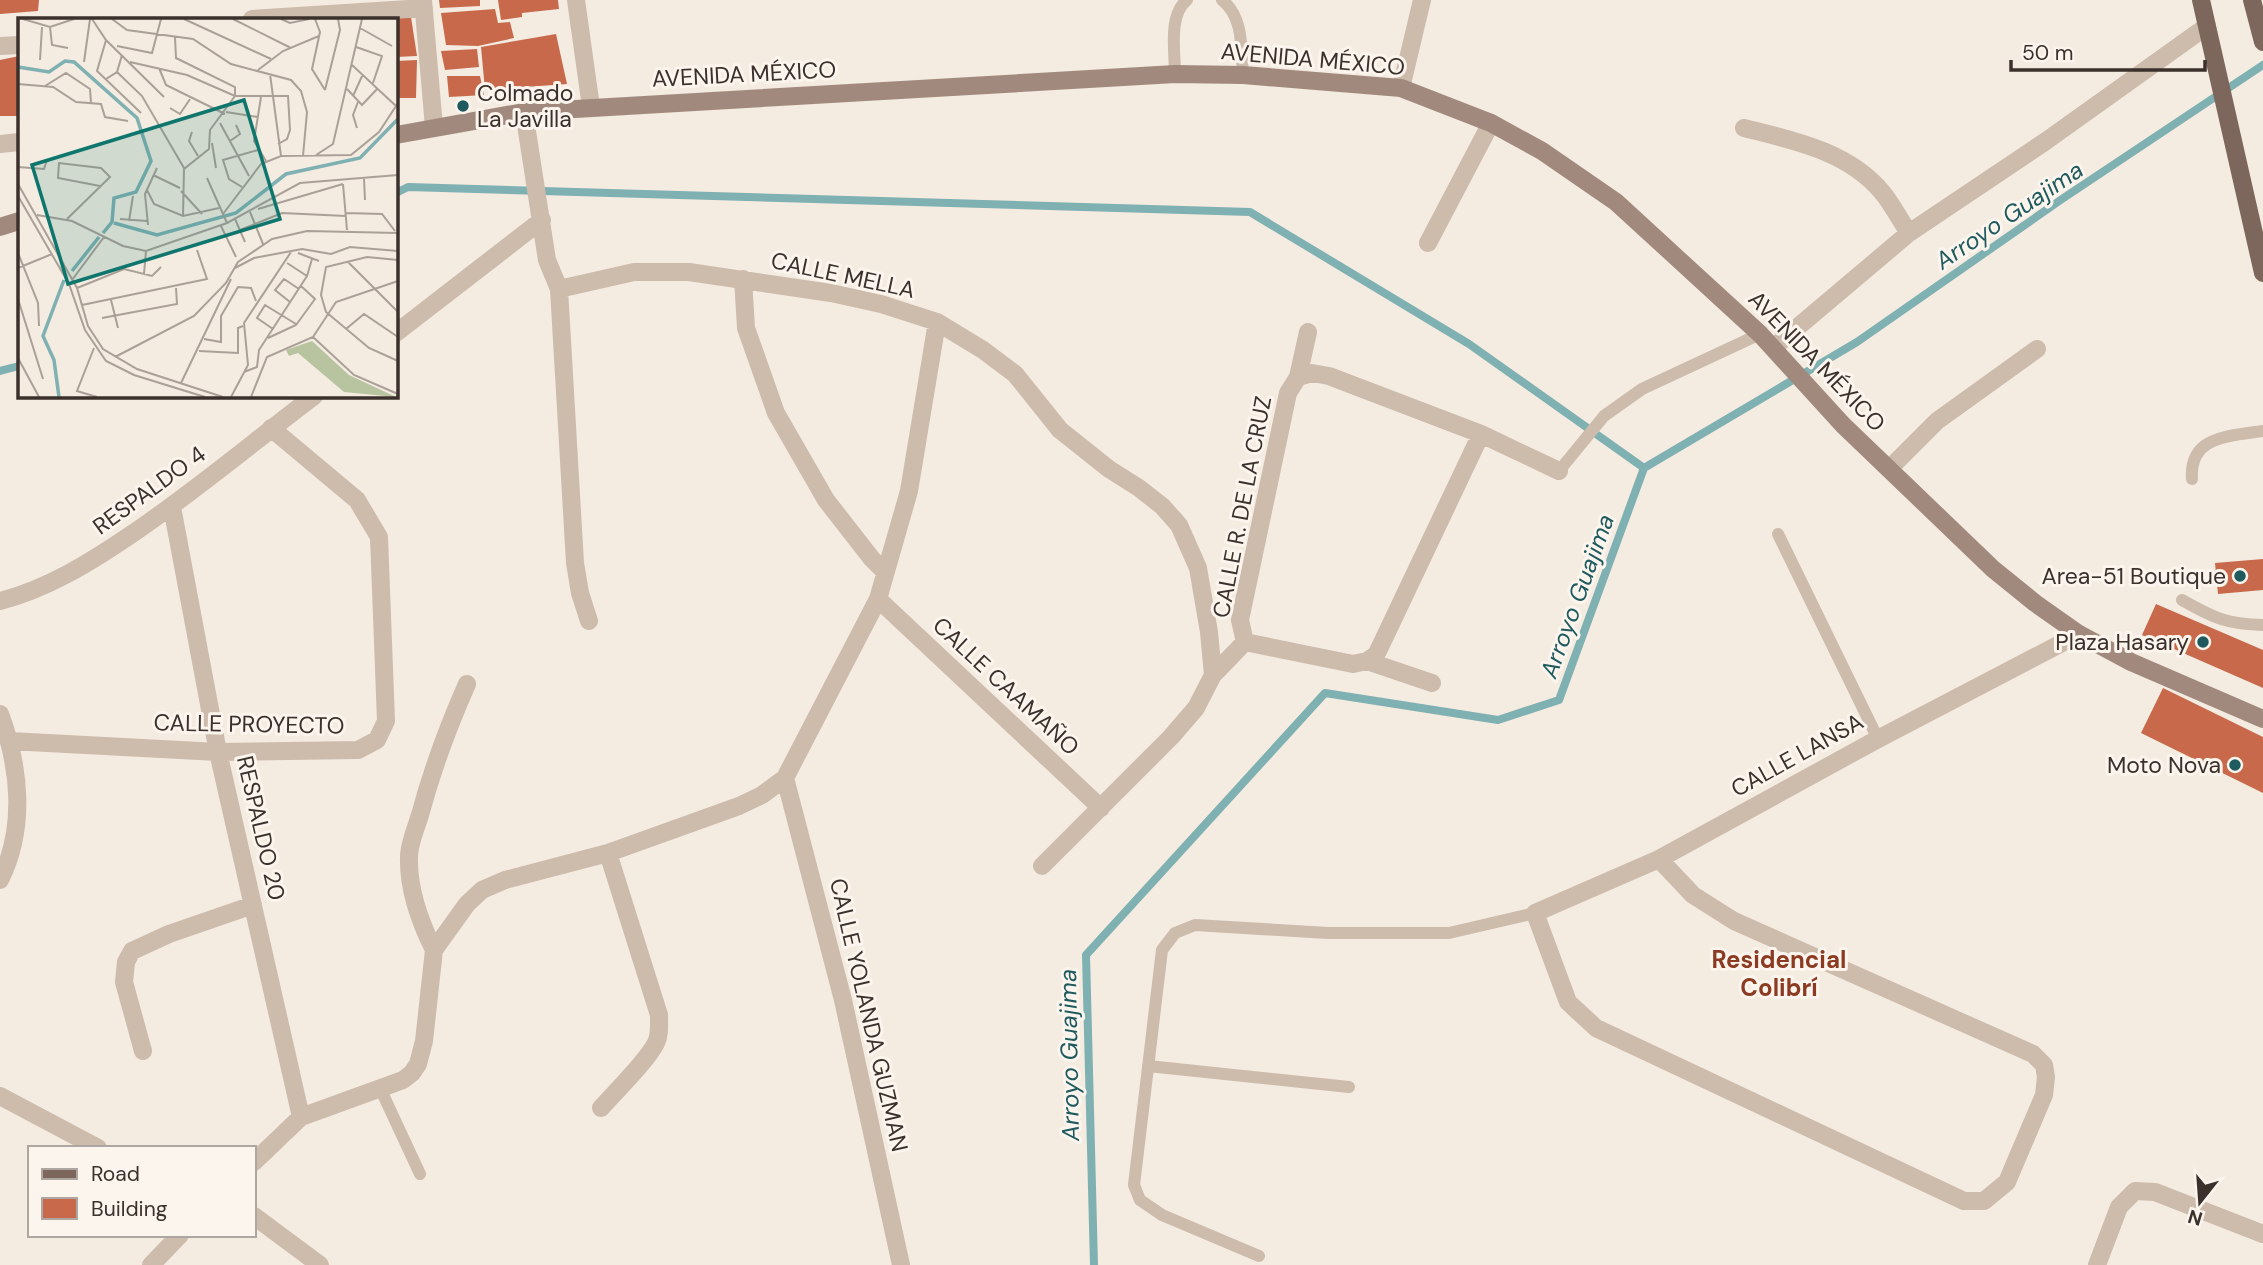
<svg xmlns="http://www.w3.org/2000/svg" width="2263" height="1265" font-family="'DM Sans',sans-serif">
<rect width="100%" height="100%" fill="#f4ebe1"/>
<g fill="none" stroke-linecap="round" stroke-linejoin="round">
<!-- stream -->
<path stroke="#7fb0b2" stroke-width="8" d="M 396,193 L 408,187 L 1250,212 L 1469,344 L 1644,468
M 0,371 L 19,366
M 1094,1265 L 1086,955 L 1325,693 L 1498,720 L 1559,700 L 1644,468 L 1857,342 L 2062,199 L 2263,65"/>
</g>
<!-- building -->
<path fill="#c8694b" d="M 0,0 L 39,0 L 38,11 L 0,14 Z
M 439,0 L 480,0 L 480,6 L 440,8 Z
M 498,0 L 558,0 L 559,9 L 522,13 L 522,17 L 501,20 Z
M 495,9 L 498,23 L 510,22 L 514,38 L 478,46 L 446,45 L 441,13 Z
M 411,17 L 417,56 L 396,57 L 396,19 L 376,19 Z
M 556,34 L 567,84 L 485,90 L 481,47 Z
M 477,49 L 479,67 L 445,70 L 441,51 Z
M 19,56 L 19,116 L 0,116 L 0,60 Z
M 417,60 L 416,98 L 396,98 L 396,61 Z
M 447,76 L 480,76 L 484,95 L 449,97 Z
M 2263,559 L 2263,590 L 2218,594 L 2215,563 Z
M 2156,604 L 2263,650 L 2263,688 L 2142,635 Z
M 2163,688 L 2263,737 L 2263,793 L 2141,733 Z"/>
<g fill="none" stroke-linecap="round" stroke-linejoin="round">
<!-- lane -->
<path stroke="#cdbbac" stroke-width="12" d="M 1222,0 C 1244,17 1241,49 1243,75
M 1175,74 C 1175,52 1168,15 1187,0
M 1559,471 L 1604,416 L 1642,389 L 1760,334
M 2192,479 C 2189,436 2229,436 2263,431
M 1778,534 L 1878,739
M 2182,600 C 2214,618 2226,624 2263,625
M 1148,1066 L 1349,1087
M 380,1088 L 420,1174
M 1259,1256 L 1162,1215 L 1140,1200 L 1134,1185 L 1162,950 L 1175,933 L 1195,925 L 1328,933 L 1449,933 L 1535,913"/>
<!-- street -->
<path stroke="#cdbbac" stroke-width="18" d="M 423,0 L 434,127
M 576,0 L 591,107
M 252,19 L 424,8
M 0,46 L 19,45
M 1401,88 L 1422,0
M 524,112 L 547,260 L 559,289 L 575,563 L 580,593 L 589,621
M 1744,128 C 1792,140 1848,151 1882,192 C 1892,204 1900,220 1909,233
M 0,144 L 19,142
M 1428,243 L 1491,123
M 743,279 L 746,328 L 776,413 L 826,500 L 872,559 L 885,572
M 559,289 L 634,272 L 689,272 L 831,293 L 881,304 L 937,322 L 983,350 L 1015,374 L 1060,430 L 1109,469 L 1139,488 L 1162,506 L 1179,525 L 1198,568 L 1209,632 L 1213,675
M 396,333 L 542,220
M 1773,348 L 1909,233 L 2046,141 L 2207,26
M 1298,377 L 1312,373 L 1329,376 L 1481,434 L 1559,471
M 1889,469 L 1937,421 L 2037,349
M 172,507 L 218,752 L 301,1117
M 878,599 L 1101,808
M 0,601 C 47,589 89,563 129,536 C 193,493 252,443 314,396
M 1245,642 L 1353,664 L 1367,661 L 1432,683
M 1367,661 L 1376,655 L 1380,647 L 1481,434
M 0,714 C 20,767 26,828 0,880
M 10,741 L 218,752 L 358,750 L 377,740 L 386,721 L 379,537 L 357,500 L 271,428
M 785,778 L 843,1000 L 901,1265
M 1659,859 L 1693,895 L 1734,921 L 2033,1054 L 2044,1065 L 2046,1077 L 2044,1095 L 2007,1182 L 1984,1201 L 1964,1201 L 1596,1028 L 1568,1002 L 1535,913 L 1659,859 L 1878,739 L 2079,634
M 1042,866 L 1171,737 L 1196,708 L 1213,675 L 1245,642 L 1240,620 L 1288,393 L 1298,377 L 1308,332
M 434,950 C 420,922 408,889 409,857 C 409,844 416,828 420,815 C 432,770 448,727 467,684
M 143,1051 L 124,982 L 126,962 L 132,951 L 169,934 L 253,905
M 0,1096 L 98,1148
M 601,1108 C 615,1092 647,1061 656,1043 C 660,1035 659,1025 659,1015 L 608,853
M 254,1162 L 301,1117 L 403,1080 L 412,1073 L 418,1064 L 424,1041 L 434,950 L 467,904 L 482,890 L 505,880 L 608,853 L 739,806 L 762,795 L 785,778 L 878,599 L 909,491 L 937,322
M 254,1216 L 320,1265
M 151,1265 L 180,1235
M 2097,1265 L 2119,1207 L 2135,1191 L 2155,1192 L 2263,1234"/>
<!-- secondary -->
<path stroke="#a18a7d" stroke-width="18" d="M 396,135 L 524,112 L 1175,74 L 1243,75 L 1401,88 L 1491,123 L 1542,151 L 1616,202 L 1760,334 L 1843,425 L 1993,569 L 2035,603 L 2079,634 L 2131,662 L 2263,719
M 0,227 L 19,221"/>
<!-- primary -->
<path stroke="#7d675c" stroke-width="18" d="M 2201,0 L 2263,273
M 2252,0 L 2263,42"/>
</g>
<!-- markers -->
<g fill="#1f5a5e" stroke="#fbf5ee" stroke-width="2.5">
<circle cx="463" cy="106" r="7"/>
<circle cx="2240" cy="576" r="7"/>
<circle cx="2203" cy="642" r="7"/>
<circle cx="2235" cy="765" r="7"/>
</g>
<g text-anchor="middle" dominant-baseline="central" stroke-width="6" stroke-linejoin="round" paint-order="stroke">
<!-- street labels -->
<g font-size="23" fill="#3b302b" stroke="#fbf5ee">
<text transform="translate(1313 59) rotate(5)">AVENIDA MÉXICO</text>
<text transform="translate(744 74) rotate(-3)">AVENIDA MÉXICO</text>
<text transform="translate(843 275) rotate(12)">CALLE MELLA</text>
<text transform="translate(1817 361) rotate(46)">AVENIDA MÉXICO</text>
<text transform="translate(149 490) rotate(-36)">RESPALDO 4</text>
<text transform="translate(1242 507) rotate(-79)">CALLE R. DE LA CRUZ</text>
<text transform="translate(1006 686) rotate(43)">CALLE CAAMAÑO</text>
<text transform="translate(249 724) rotate(1)">CALLE PROYECTO</text>
<text transform="translate(1797 755) rotate(-29)">CALLE LANSA</text>
<text transform="translate(261 828) rotate(77)">RESPALDO 20</text>
<text transform="translate(869 1015) rotate(77)">CALLE YOLANDA GUZMAN</text>
</g>
<!-- poi labels -->
<g font-size="23" fill="#3b302b" stroke="#fbf5ee" text-anchor="end">
<text x="477" y="93" text-anchor="start">Colmado<tspan x="477" dy="26">La Javilla</tspan></text>
<text x="2226" y="576">Area-51 Boutique</text>
<text x="2189" y="642">Plaza Hasary</text>
<text x="2221" y="765">Moto Nova</text>
</g>
<!-- water labels -->
<g font-size="24" font-style="italic" fill="#1f5a5e" stroke="#fbf5ee">
<text transform="translate(2009 215) rotate(-34)">Arroyo Guajima</text>
<text transform="translate(1577 596) rotate(-70)">Arroyo Guajima</text>
<text transform="translate(1069 1055) rotate(-91)">Arroyo Guajima</text>
</g>
<!-- neighbourhood labels -->
<g font-size="24" font-weight="bold" fill="#8c3b22" stroke="#fbf5ee">
<text x="1779" y="959">Residencial<tspan x="1779" dy="28">Colibrí</tspan></text>
</g>
</g>
<!-- overview -->
<g transform="translate(18 18)">
<rect width="380" height="380" fill="#f4ebe1"/>
<path d="M 294,323 L 331,357 L 378,379 L 326,374 L 280,335 L 271,338 L 268,332 Z" fill="#b8c4a0"/>
<path fill="none" stroke="#7fb0b2" stroke-width="3.5" d="M 0,49 L 31,54 L 47,43 L 56,44 L 119,100 L 133,143 L 118,174 L 96,180 L 94,204 L 85,215M 96,205 L 139,217 L 218,195 L 268,156 L 342,140 L 380,101M 54,253 L 81,219M 41,379 L 36,342 L 25,318 L 46,262"/>
<path fill="none" stroke="#aaa098" stroke-width="2" d="M 5,1 L 32,9 L 56,1M 74,1 L 88,22 L 146,79M 94,1 L 109,12 L 175,21 L 213,46 L 273,62 L 283,73 L 289,94 L 285,138M 166,1 L 253,41M 215,1 L 273,30M 263,1 L 272,5 L 291,1M 297,1 L 302,14 L 294,51 L 307,72M 32,9 L 34,27 L 50,30M 342,10 L 374,28M 157,19 L 158,40 L 217,69 L 217,78 L 192,112 L 191,131 L 166,151 L 165,198M 88,22 L 79,53 L 123,95M 99,28 L 134,35 L 143,1M 338,29 L 364,38 L 355,65M 22,42 L 24,9M 66,44 L 72,1M 112,44 L 169,57 L 217,78 L 270,78 L 272,112 L 269,121 L 260,126M 334,47 L 378,88M 141,50 L 148,67 L 207,96M 240,52 L 265,33 L 301,18M 99,54 L 124,78 L 166,150M 252,56 L 263,138M 88,61 L 99,54 L 104,37M 0,66 L 35,69 L 58,84 L 83,86 L 87,99 L 110,103M 27,68 L 48,55 L 72,71 L 73,85M 329,71 L 344,87 L 360,70M 307,72 L 322,12 L 320,1M 335,78 L 345,56M 243,79 L 236,123 L 248,143M 152,90 L 162,96 L 172,81M 208,94 L 240,99M 202,105 L 231,158M 339,110 L 335,97 L 340,84M 174,114 L 171,123 L 180,138M 212,123 L 222,116 L 218,107M 194,125 L 198,150M 298,137 L 315,126 L 344,1M 0,149 L 26,151 L 29,142M 135,157 L 162,170M 189,160 L 209,205M 346,161 L 347,182M 0,166 L 59,270 L 70,308 L 85,331 L 119,351 L 205,379M 325,166 L 329,212M 224,169 L 211,161 L 205,142 L 240,132M 129,172 L 136,186 L 165,198 L 201,190M 163,173 L 184,196M 0,178 L 51,266 L 67,312 L 88,343 L 116,357 L 187,379M 240,191 L 325,166M 232,194 L 245,226M 328,195 L 364,196 L 377,213M 205,196 L 243,146 L 263,138 L 333,137 L 361,114 L 380,85M 19,197 L 54,203 L 105,228 L 128,233 L 209,205 L 282,165 L 380,157M 49,201 L 92,159 L 83,150 L 41,145 L 40,160 L 82,168M 102,201 L 129,203M 217,201 L 227,224M 111,203 L 115,178M 130,207 L 127,176 L 139,150M 203,208 L 218,239M 222,212 L 264,195 L 328,198M 0,235 L 20,285 L 21,308M 280,235 L 301,243M 380,242 L 349,239 L 308,249 L 303,277 L 308,294 L 351,330 L 380,343M 330,244 L 380,294M 269,245 L 289,258M 0,250 L 34,236M 217,250 L 236,240 L 284,231 L 313,236 L 332,229 L 380,233M 126,256 L 128,233M 54,262 L 86,219M 59,270 L 106,251 L 134,258 L 143,249M 0,281 L 25,361M 93,282 L 100,310M 272,284 L 257,272 L 266,261 L 281,271M 64,287 L 189,261 L 179,232M 84,300 L 159,286 L 158,270M 255,311 L 239,300 L 247,287 L 278,306M 328,311 L 346,296 L 380,319M 295,319 L 336,357 L 380,376M 250,320 L 278,307 L 297,281 L 283,268M 186,321 L 203,324 L 203,298 L 220,269 L 233,270 L 238,283M 76,330 L 59,373 L 79,379M 181,333 L 220,335 L 220,310 L 225,308M 97,339 L 176,298 L 208,265 L 220,244 L 254,221 L 289,213 L 380,215M 0,340 L 21,379M 226,354 L 239,349 L 241,332 L 289,258 L 294,241M 163,365 L 213,261M 213,379 L 230,347 L 226,305 L 273,234M 233,379 L 249,339 L 295,319 L 318,284 L 380,263"/>
<path fill="#0f766e" fill-opacity="0.15" stroke="#0f766e" stroke-width="3.5" d="M 226,82 L 262,201 L 50,266 L 14,147 Z"/>
<rect width="380" height="380" fill="none" stroke="#3b302b" stroke-width="3.5"/>
</g>
<!-- legend -->
<rect x="28" y="1146" width="228" height="91" fill="#fbf5ee" stroke="#aea6a0" stroke-width="2"/>
<rect x="42" y="1169" width="35" height="10" fill="#7d675c" stroke="#aea6a0" stroke-width="2"/>
<text x="91" y="1181" font-size="21" fill="#3b302b">Road</text>
<rect x="42" y="1198" width="35" height="21" fill="#c8694b" stroke="#aea6a0" stroke-width="2"/>
<text x="91" y="1216" font-size="21" fill="#3b302b">Building</text>
<!-- north arrow -->
<g transform="translate(2200 1202) rotate(197)" stroke="#fbf5ee" stroke-width="5" paint-order="stroke">
<path d="M0-5L12 26L0 18L-12 26Z" fill="#3b302b"/>
<text y="-10" font-size="19" font-weight="bold" text-anchor="middle" fill="#3b302b">N</text>
</g>
<!-- scale -->
<path d="M2011 60v10h194v-10" fill="none" stroke="#3b302b" stroke-width="3.5"/>
<text x="2022" y="60" font-size="21" fill="#3b302b" stroke="#fbf5ee" stroke-width="5" paint-order="stroke">50 m</text>
</svg>
